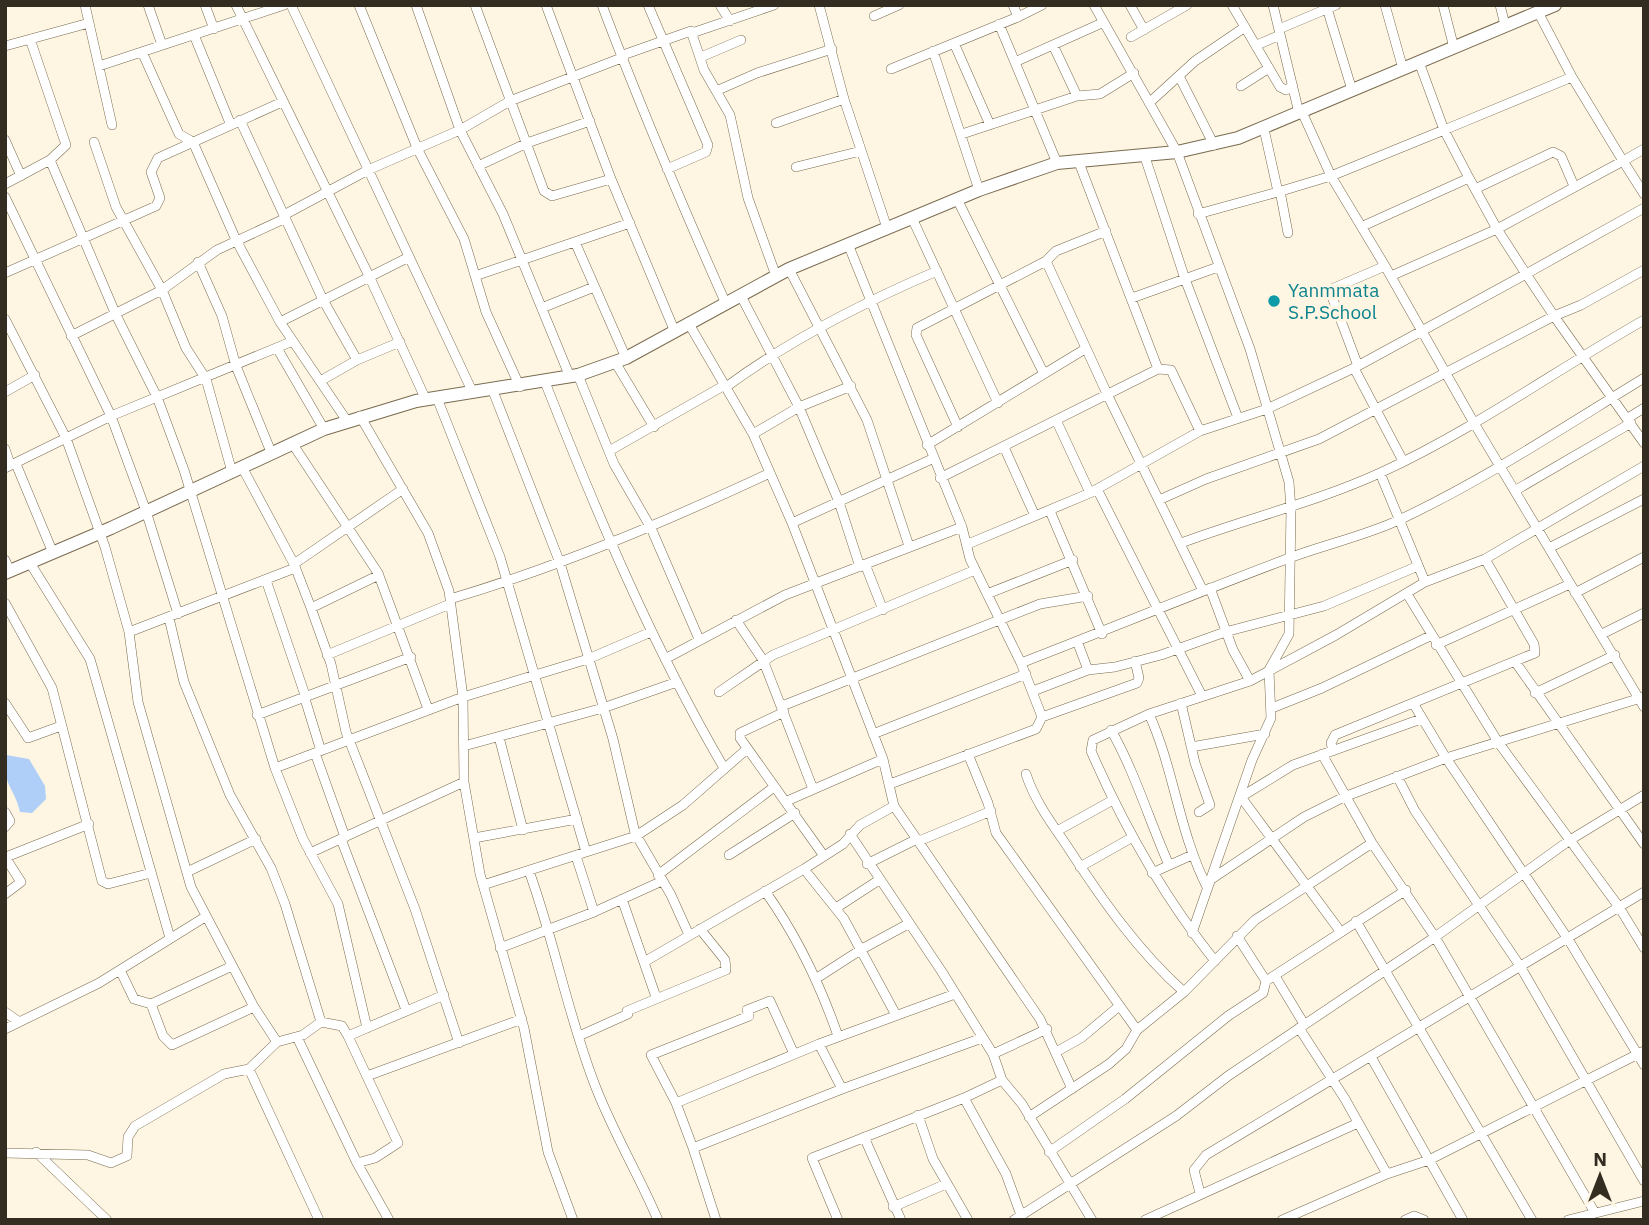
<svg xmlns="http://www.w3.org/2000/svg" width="1649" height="1225" font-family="'IBM Plex Sans',sans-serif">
<rect width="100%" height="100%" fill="#fef5e2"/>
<!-- water -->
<path fill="#afcff9" d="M 6,755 L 29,759 L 45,786 L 46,799 L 32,813 L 20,812 C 15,788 2,786 6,755 Z"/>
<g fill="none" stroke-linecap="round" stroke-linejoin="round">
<!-- minor casing -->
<g stroke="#796b4f" stroke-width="10">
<path id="minor" d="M 85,5 L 112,125
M 148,5 L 162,45
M 205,5 L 214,29
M 236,5 L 370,278 L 426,400
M 291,5 L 473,393
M 359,5 L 418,150 L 464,239 L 486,312 L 520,387
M 416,5 L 460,130 L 503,214 L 570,377
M 475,5 L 544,191 L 552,196 L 611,179
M 546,5 L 611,179 L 675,332
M 602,5 C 640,106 682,205 726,304
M 648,5 L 708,145 L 706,152 L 667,169
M 720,5 L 730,21
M 819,5 L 844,99 L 887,228
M 1013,5 L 1018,17 L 1042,5
M 1094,5 L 1177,152 L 1250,349 L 1289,482 L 1291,509 L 1289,634 L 1269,670 L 1271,718 L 1252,760 L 1192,933
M 1130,5 L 1144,30
M 1232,5 L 1280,87 L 1286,90 L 1293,86
M 1273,5 L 1299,113
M 1326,5 L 1352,90
M 1385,5 L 1403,69
M 1443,5 L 1454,48
M 1500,5 L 1505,25
M 874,16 L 899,5
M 999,24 L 1057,163
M 1279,29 L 1336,5
M 692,33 L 774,5
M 194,35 L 230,123
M 1131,37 L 1187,5
M 954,43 L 990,125
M 1053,45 L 1077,96
M 1257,45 L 1280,35
M 5,46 L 89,23
M 933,51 L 979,190
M 142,52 L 179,134 L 193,142 L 236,240 L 280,322 L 347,421
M 623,55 L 691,31 L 704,70 L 730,115 L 748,198 L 776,276
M 701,57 L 741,40
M 1015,62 L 1102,23
M 99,66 L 284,5
M 891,69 L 1018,17
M 1179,76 L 1214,145
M 1572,77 L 1623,161 L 1644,149
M 1241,86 L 1269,68
M 716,91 L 757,73 L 832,49
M 1149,103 L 1195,61 L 1245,27
M 1302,112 L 1331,176 L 1444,130 L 1419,62
M 240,120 L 323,300 L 357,360
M 776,123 L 844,99
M 1264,129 L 1278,192 L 1331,176 L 1385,266 L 1334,288 L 1331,294 L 1358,366
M 962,134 L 1077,96 L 1100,94 L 1134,73
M 5,140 L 21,176
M 94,142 L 116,207 L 162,290 L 186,348 L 206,379 L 232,472
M 1144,154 L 1185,279 L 1238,418
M 50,160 L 116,315 L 157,397 L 184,470 L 275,768 L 303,839 L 338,904 L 367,1028
M 1078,160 L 1158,369
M 478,166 L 527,143 L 590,121
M 796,167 L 861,151
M 1469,178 L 1497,229 L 1623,161 L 1644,194
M 5,184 L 50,160 L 66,145 L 30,39
M 1475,189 L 1553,152 L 1561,156 L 1574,186
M 1280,191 L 1288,233
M 5,197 L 111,416 L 146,511 L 178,614
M 957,199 L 1044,374
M 1198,214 L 1278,192
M 284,215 L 368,170 L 460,130 L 510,101 L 624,57
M 912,218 L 998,403
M 1363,226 L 1469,178 L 1444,130 L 1572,77 L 1538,12
M 575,242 L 626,358
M 848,244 L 962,527 L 970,559 L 1021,663 L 1042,717 L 1036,729 L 890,784
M 1046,261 L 1056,251 L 1106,231
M 198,262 L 222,316 L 236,366 L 271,452
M 1385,266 L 1474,423 L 1644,707
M 789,269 L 867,420 L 909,546
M 5,273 L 156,206 L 160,198 L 151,172 L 158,158 L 282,102
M 475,276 L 630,223
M 1391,276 L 1497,229 L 1526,274 L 1644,208
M 741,296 L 799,407 L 839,502 L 860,567
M 1132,298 L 1218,267
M 544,307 L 594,287
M 5,319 L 66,438 L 105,547 L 129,632 L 138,702 L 191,887 L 254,1007 L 277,1042
M 280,322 L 409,257
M 689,324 L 753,434 L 792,523 L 883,759 L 894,806 L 1040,1019 L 1072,1089
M 71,336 L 162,290 L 217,250 L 286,218
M 277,348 L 324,429
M 615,362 L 654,427
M 1354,368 L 1403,461
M 578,375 L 614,464 L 651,528 L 699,639
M 322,380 L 357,360 L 400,342
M 545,382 C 597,514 652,645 724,768
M 726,387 C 791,339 862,303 937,271
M 493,391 L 560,563 L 613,739 L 635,833 L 671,895 L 689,935
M 5,392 L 35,375
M 437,398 L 500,557 L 586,852
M 360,416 L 428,533 L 449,591 L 463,697 L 464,782 L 480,874 L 524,1028 L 548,1152 L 573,1220
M 1628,418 L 1644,408
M 1057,422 L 1090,493
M 958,427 L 916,335 L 917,328 L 1046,261 L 1108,396 L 1203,591
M 753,434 L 799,407 L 851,386
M 292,443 L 378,573 L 428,709
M 927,445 L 1085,349
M 1004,447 L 1035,516
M 5,449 L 10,464 L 16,464 L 53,553
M 609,451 L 725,385
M 242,467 L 294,564 L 311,608 L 331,664 L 346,732 L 415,909 L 459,1043
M 5,468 L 111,416 L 293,341
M 1380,473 L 1425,582
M 940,478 L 1158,369 L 1171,370 L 1200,431
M 1097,489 L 1202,696
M 1516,490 L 1631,423
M 1159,500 L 1206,479 L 1319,439 L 1554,316 L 1644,443
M 1050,511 L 1102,634
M 792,523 L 932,459
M 1181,543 C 1248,518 1317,502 1382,472 C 1473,430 1556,370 1644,320
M 968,544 L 1090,493 L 1200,431 L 1267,409 L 1354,368 L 1526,274 L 1554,316 L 1581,305 L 1644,270
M 1549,548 L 1644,499
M 5,560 L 10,571
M 30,563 L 90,659 L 170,938
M 294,564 L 403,489
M 865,564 L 883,610
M 266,580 L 306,698
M 1210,588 L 1233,650 L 1250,681
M 1575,593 L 1644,557
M 987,594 L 1073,560
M 1407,594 L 1498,742 L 1619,907 L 1644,948
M 450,599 C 561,566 665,522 770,473
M 5,603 L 52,688 L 102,881 L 108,884 L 151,873
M 311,608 L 379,575
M 169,618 L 184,682 L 230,795 L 271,868 L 285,904 L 321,1022
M 736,620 L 763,660 L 813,789
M 129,632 L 295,568
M 1602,634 L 1644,613
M 1077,641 L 1088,670
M 1436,645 L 1570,584
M 327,655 L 450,604
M 665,659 L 785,595 L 962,527
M 1021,663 C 1109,629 1196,593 1284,560 C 1322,545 1362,537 1399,520 C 1484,480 1564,427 1644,378
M 1516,663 L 1644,844
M 1033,691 L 1088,670 L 1115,667 L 1161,655 L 1225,632 L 1324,606 L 1418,566
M 719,692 L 773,655 L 975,570
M 1535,693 L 1615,655
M 305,699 L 321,751
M 5,703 L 28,738 L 61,726
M 1181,703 L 1195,763 L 1210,805 L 1199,812
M 1413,703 L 1446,758 L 1568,939 L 1644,1065
M 782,706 L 1040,604 L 1088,596
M 1272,708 L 1322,688 L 1430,636
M 784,712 L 740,733 L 740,738 L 824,856
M 1149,714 C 1174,769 1179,832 1207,887
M 257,715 L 411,657
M 1042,717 L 1137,683 L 1139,678 L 1135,661
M 1111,730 C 1135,772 1149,820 1169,865
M 873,734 L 1026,674
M 499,737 L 523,830
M 464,746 L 603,708 L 677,682
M 1191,747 L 1265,734
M 1333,751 L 1331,743 L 1335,735 L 1535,653 L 1534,644 L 1485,559
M 315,753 L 345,837
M 968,754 L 988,803 L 996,833 L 1137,1030
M 1322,754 L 1372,843 L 1435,937 L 1595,1213
M 275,768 L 463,697 L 588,659 L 651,632
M 1026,774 C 1035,802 1053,825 1069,849 C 1103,901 1138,951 1184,992
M 1397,776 L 1415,811 L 1520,966 L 1644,1181
M 787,801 L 883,759
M 5,812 L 10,821 L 5,827
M 1057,831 L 1113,800
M 850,834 L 942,972 L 993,1054 L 1002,1080 L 1022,1104 L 1092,1220
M 474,838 L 577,819
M 341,839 L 406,1010
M 919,841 L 991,811
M 310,853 L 464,782
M 729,855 L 795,813
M 576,856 L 594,912
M 5,857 L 21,882 L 5,894
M 6,857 L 89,824
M 867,864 L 917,839
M 1080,867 L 1131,838
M 804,869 L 844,919 L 896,1015
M 529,871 C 554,940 567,1011 593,1080 C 610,1127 638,1173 658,1220
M 187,872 L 256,839
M 1152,873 L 1192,855
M 658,875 L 774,787
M 1213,878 L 1304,817 L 1344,797 L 1446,758 L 1644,697
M 483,885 L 636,836 L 683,805 L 747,749
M 765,891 C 797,936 820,984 838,1036
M 622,899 L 656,997
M 836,908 L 879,880
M 1356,921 L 1532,1220
M 1340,931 L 1241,797 L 1293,765 L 1421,719
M 500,948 L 594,912 L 662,881
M 1215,961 C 1163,896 1124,827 1091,751 L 1093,740 L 1149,714 L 1250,681 L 1336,635 L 1425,582 L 1485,559 L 1644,466
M 644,962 L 804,869 L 843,844 L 860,825 L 894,806
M 120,970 L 134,999 L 151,1004 L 232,966
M 1275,976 L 1304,1024
M 817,978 L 862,949 L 908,924
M 1266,981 L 1406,890
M 151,1004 L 163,1036 L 172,1045 L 254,1007
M 627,1011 L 726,970 L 725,960 L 700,929
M 5,1012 L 18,1021
M 1299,1028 L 1345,1099 L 1387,1174
M 5,1029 L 99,983 L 205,917
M 348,1036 L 398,1143 L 375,1158 L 357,1163
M 579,1036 L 628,1014
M 297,1037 L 357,1163 L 389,1220
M 819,1044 L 955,994
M 1056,1052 L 1081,1038 L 1118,1007
M 993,1054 L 1047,1029
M 1371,1057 L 1463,1220
M 249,1069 L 319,1220
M 367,1076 L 522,1019
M 842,1089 L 982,1038
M 964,1098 L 1006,1174 L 1022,1218
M 676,1103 L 819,1044 L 842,1089 L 693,1148 L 716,1220
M 918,1115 L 933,1159 L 968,1220
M 1029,1117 L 1109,1064 L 1126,1049 L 1137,1030 L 1184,992 L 1255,920 L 1372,843
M 864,1137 L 901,1220
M 693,1148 L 676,1103 L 651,1055 L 749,1016 L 747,1010 L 770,1001 L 794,1054
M 36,1152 L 107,1220
M 1049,1152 L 1125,1099 L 1228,1016 L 1263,993 L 1266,981 L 1237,936
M 5,1153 L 88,1155 L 111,1163 L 127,1156 L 128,1137 L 135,1126 L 224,1074 L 249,1069 L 277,1042 L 303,1035 L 321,1022 L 342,1026 L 348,1036 L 444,995
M 1200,1193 L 1194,1170 L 1206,1155 L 1644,892
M 893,1207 L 946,1184
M 838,1220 L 812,1158 L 964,1098 L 1002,1080
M 1014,1220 L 1176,1116 L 1228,1076 L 1435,937 L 1570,840 L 1644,795
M 1145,1220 L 1358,1123
M 1282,1220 L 1387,1174 L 1429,1160 L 1644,1051
M 1405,1220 L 1414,1216 L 1424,1220
M 1568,1220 L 1644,1201"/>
</g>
<!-- tertiary casing -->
<g stroke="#796b4f" stroke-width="14">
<path id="tertiary" d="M 5,573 L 111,528 L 324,429 L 416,401 L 578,375 L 626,358 L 789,269 L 979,190 L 1057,163 L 1177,152 L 1238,138 L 1555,5"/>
</g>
<!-- minor -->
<use href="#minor" stroke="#fff" stroke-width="9"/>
<!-- tertiary -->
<use href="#tertiary" stroke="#fff" stroke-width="12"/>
</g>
<!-- markers -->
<circle fill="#0f9aa8" stroke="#fef5e2" stroke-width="2.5" cx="1274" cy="301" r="7"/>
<g text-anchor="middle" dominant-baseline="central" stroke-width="6" stroke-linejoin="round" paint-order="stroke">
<!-- culture labels -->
<g font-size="19" fill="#0d838f" stroke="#fef5e2" text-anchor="start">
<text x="1288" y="290">Yanmmata<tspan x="1288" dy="22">S.P.School</tspan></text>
</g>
</g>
<!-- border -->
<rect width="1649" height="1225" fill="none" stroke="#332d21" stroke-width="14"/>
<!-- north arrow -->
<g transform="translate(1600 1176)" stroke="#fef5e2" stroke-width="5" paint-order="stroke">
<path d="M0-5L12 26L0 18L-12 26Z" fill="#332d21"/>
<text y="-10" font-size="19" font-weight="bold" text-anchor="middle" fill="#332d21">N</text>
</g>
</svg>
